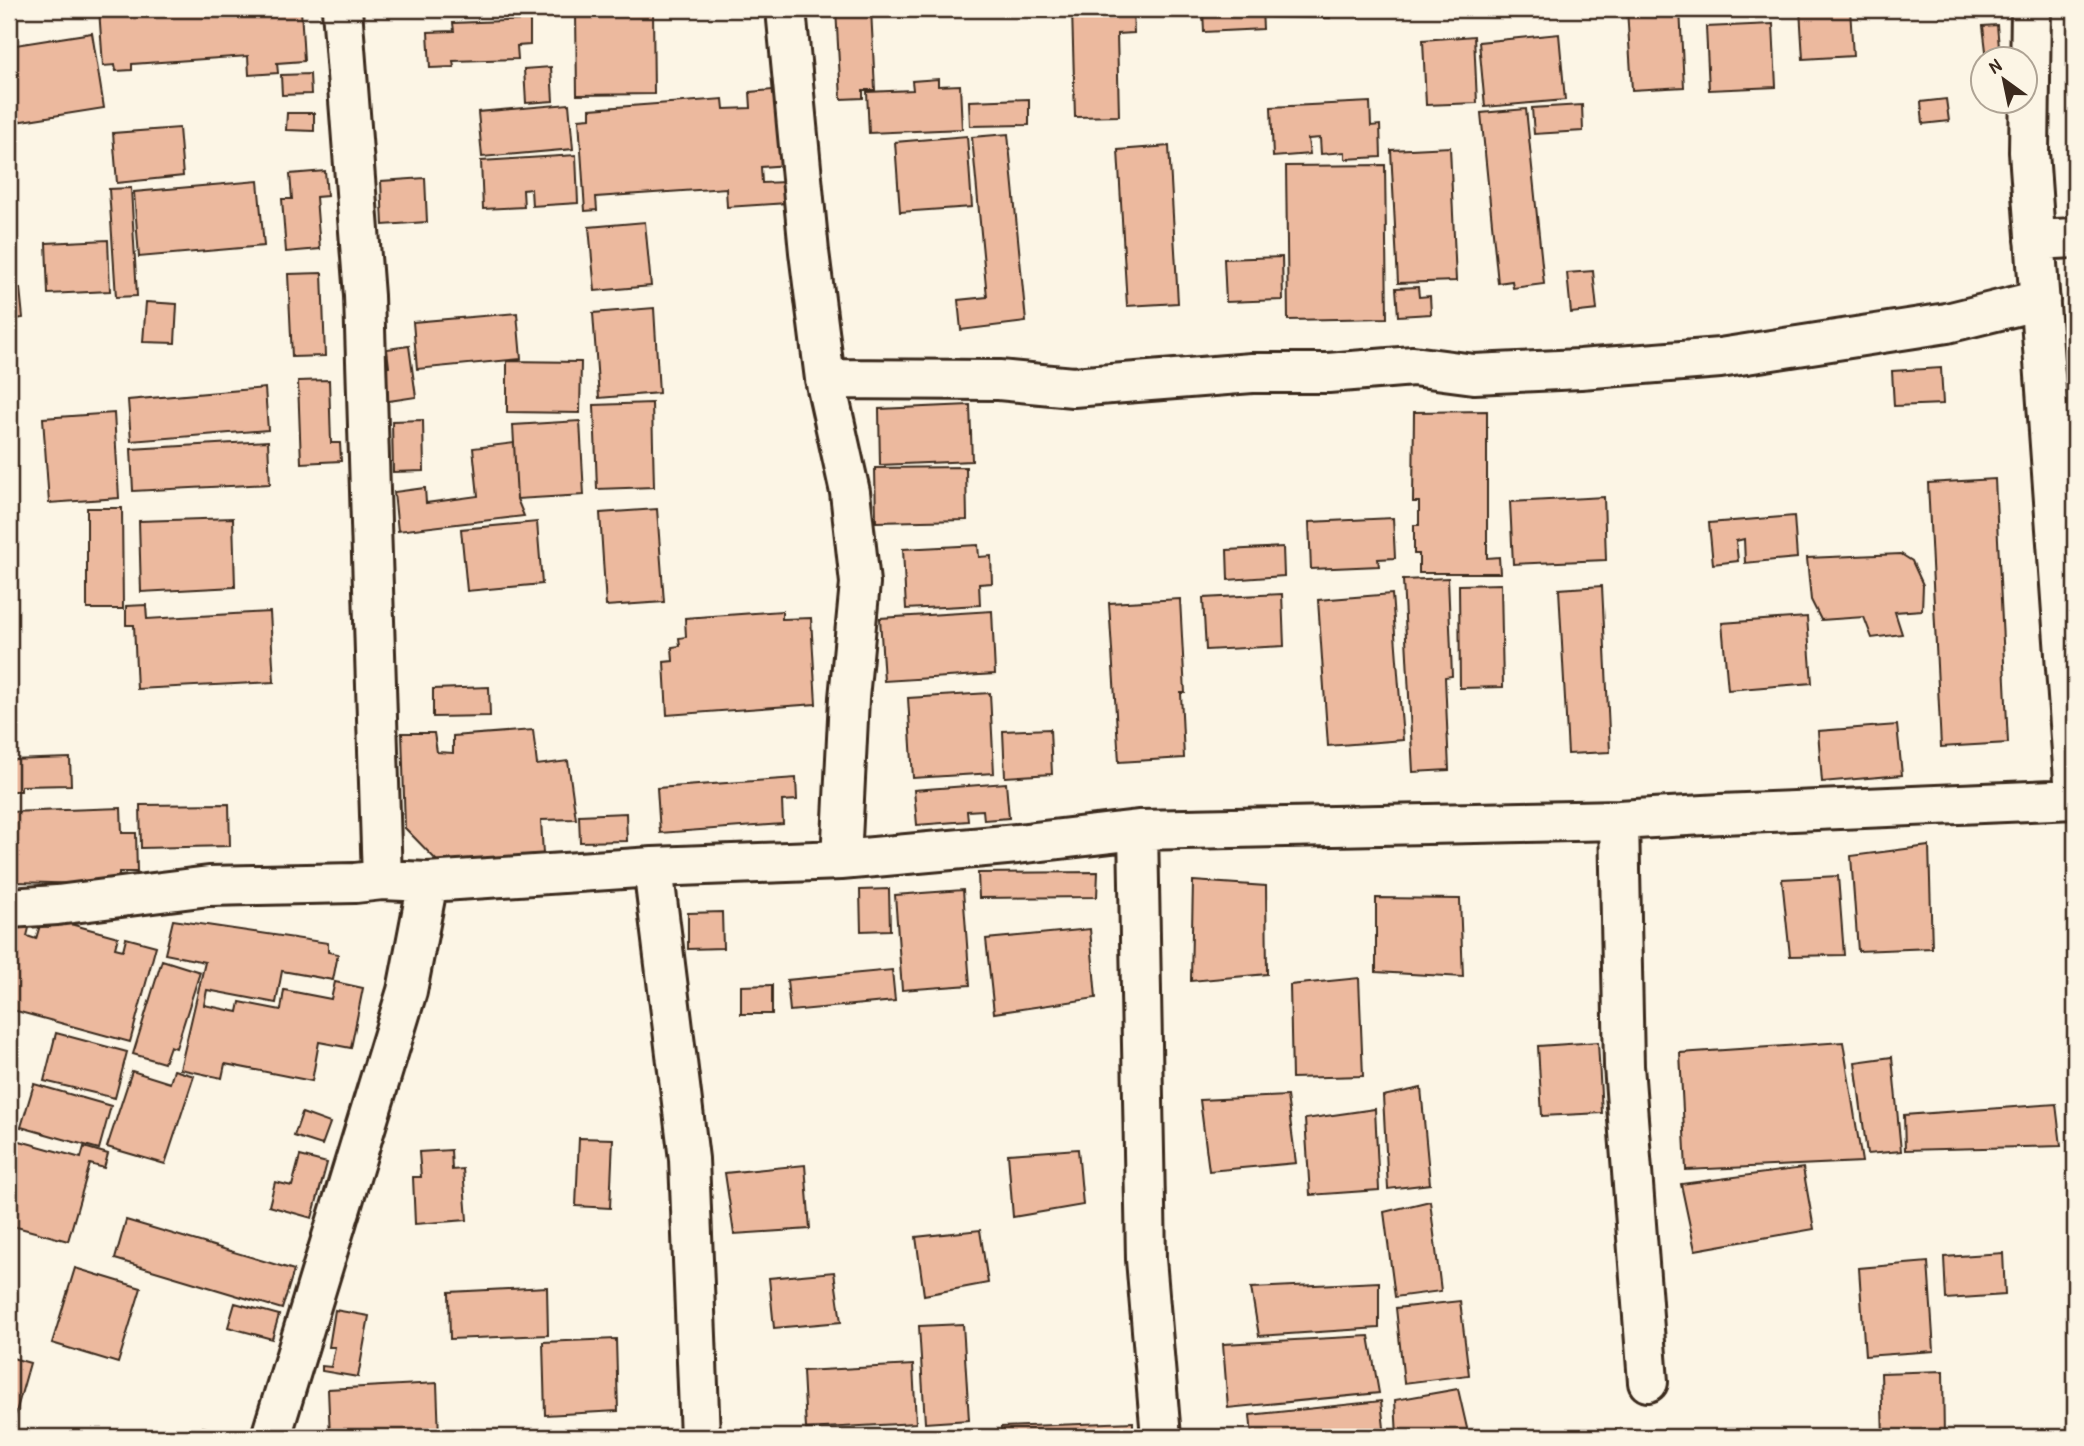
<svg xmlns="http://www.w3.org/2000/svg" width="2084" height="1446" font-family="'Patrick Hand',sans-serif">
<rect width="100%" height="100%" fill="#fcf5e5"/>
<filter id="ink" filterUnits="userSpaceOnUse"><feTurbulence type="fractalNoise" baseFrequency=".0143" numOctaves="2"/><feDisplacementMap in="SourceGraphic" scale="14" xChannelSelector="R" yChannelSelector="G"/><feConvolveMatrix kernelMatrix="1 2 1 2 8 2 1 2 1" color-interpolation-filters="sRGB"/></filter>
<g filter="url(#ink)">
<!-- building -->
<path fill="#ecb99e" stroke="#3b2a1e" stroke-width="2" d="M 99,9 L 301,9 L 304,61 L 277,63 L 278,73 L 249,75 L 248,56 L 132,64 L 132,70 L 116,71 L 115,65 L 103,66 Z
M 836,9 L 871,9 L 875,90 L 863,90 L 863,98 L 841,99 Z
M 963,9 L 1019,9 L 1019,13 L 963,14 Z
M 1072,9 L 1133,9 L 1134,33 L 1117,34 L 1119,116 L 1075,117 Z
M 1203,9 L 1262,9 L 1263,29 L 1204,32 Z
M 1272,9 L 1330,9 L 1330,18 L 1271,17 Z
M 1371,9 L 1416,9 L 1416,11 L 1371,13 Z
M 1627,9 L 1680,9 L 1684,87 L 1632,90 Z
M 1800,9 L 1850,9 L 1853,56 L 1803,59 Z
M 653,11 L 654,94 L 577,95 L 576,12 Z
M 530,20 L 530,45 L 517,46 L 518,59 L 453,61 L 454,67 L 430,68 L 428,32 L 454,31 L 453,23 Z
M 1773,24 L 1776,87 L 1709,90 L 1706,27 Z
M 1997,25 L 2000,58 L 1987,59 L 1983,26 Z
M 92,33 L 104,108 L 9,123 L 9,46 Z
M 1559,34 L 1565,100 L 1485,107 L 1479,42 Z
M 1474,36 L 1477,103 L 1426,105 L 1423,40 Z
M 551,67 L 553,101 L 526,103 L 524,69 Z
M 310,74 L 311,94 L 282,95 L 281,75 Z
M 938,79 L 938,86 L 960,85 L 962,129 L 869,133 L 867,92 L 913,90 L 912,81 Z
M 783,89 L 788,165 L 761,167 L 762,183 L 786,182 L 787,203 L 727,207 L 726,188 L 596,197 L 597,210 L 585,211 L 579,119 L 590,118 L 590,109 L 723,99 L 724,109 L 751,108 L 750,92 Z
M 1029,99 L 1029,125 L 970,126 L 969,101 Z
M 1946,99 L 1949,121 L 1923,124 L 1921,102 Z
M 1370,102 L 1371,126 L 1380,125 L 1381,157 L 1345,159 L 1345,152 L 1321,154 L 1320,138 L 1308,139 L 1310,154 L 1273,157 L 1271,107 Z
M 569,104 L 573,149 L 482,157 L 478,112 Z
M 1582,105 L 1583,131 L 1534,134 L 1532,108 Z
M 1526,109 L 1544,284 L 1513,288 L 1512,281 L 1498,283 L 1481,113 Z
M 287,113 L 314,113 L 314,131 L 286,130 Z
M 179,128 L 183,176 L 117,183 L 113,133 Z
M 1008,134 L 1026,322 L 961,330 L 958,300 L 987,297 L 972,137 Z
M 967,136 L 972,207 L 900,212 L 895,142 Z
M 1169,146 L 1178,303 L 1127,306 L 1118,150 Z
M 1450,147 L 1456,281 L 1398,283 L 1391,150 Z
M 576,155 L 578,203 L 532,206 L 531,189 L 523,190 L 524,207 L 483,209 L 481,161 Z
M 1385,165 L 1387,318 L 1288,320 L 1286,166 Z
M 325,171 L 327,196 L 316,197 L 320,249 L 286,252 L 282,199 L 292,199 L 290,174 Z
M 425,178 L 427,222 L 383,225 L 381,181 Z
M 258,181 L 264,246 L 139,257 L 134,192 Z
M 131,188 L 137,296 L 116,297 L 109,189 Z
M 645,222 L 651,286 L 595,291 L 589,227 Z
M 108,240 L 110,291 L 48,294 L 46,243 Z
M 1282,257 L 1283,300 L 1226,302 L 1224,259 Z
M 1593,271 L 1597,310 L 1571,313 L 1567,273 Z
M 322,273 L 325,356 L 292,357 L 288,274 Z
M 1418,287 L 1419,297 L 1430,296 L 1431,314 L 1398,316 L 1396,288 Z
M 20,288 L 23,318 L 9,320 L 9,289 Z
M 146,302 L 177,304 L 175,343 L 143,342 Z
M 654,308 L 659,393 L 599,398 L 593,313 Z
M 517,313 L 521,359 L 417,369 L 413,322 Z
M 409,346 L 416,397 L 382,402 L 377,369 L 389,367 L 387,349 Z
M 507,361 L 581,362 L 580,413 L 507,412 Z
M 1941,368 L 1943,404 L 1894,406 L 1892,371 Z
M 329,380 L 331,443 L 340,443 L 341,461 L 301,463 L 298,381 Z
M 265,388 L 268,430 L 131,441 L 128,400 Z
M 652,403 L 654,487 L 597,489 L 594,405 Z
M 970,405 L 972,461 L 880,465 L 879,409 Z
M 1487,411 L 1487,558 L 1499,557 L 1500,573 L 1419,573 L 1419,554 L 1414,554 L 1414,525 L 1419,525 L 1419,502 L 1413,502 L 1414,412 Z
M 114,413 L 119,498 L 49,503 L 43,418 Z
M 423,420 L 424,471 L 393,472 L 392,421 Z
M 580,421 L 584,495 L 517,499 L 513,425 Z
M 268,441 L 270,484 L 133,491 L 131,449 Z
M 514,443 L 517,499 L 524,516 L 398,531 L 394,492 L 425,488 L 426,503 L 478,496 L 473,448 Z
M 966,467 L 967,520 L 876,522 L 875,468 Z
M 1995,479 L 2008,743 L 1941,747 L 1928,483 Z
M 1604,497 L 1606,560 L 1513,564 L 1510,502 Z
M 87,508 L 122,508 L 123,609 L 87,609 Z
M 657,509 L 664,602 L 606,606 L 600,513 Z
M 1794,516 L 1797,558 L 1745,563 L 1744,539 L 1736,541 L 1738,561 L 1713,564 L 1709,523 Z
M 233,518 L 235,587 L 141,592 L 139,521 Z
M 1393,518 L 1395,558 L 1378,559 L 1379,566 L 1311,569 L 1309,522 Z
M 537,522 L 542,584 L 467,591 L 461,529 Z
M 978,545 L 979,557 L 991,556 L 992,583 L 979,584 L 980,605 L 906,609 L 903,549 Z
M 1283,547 L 1284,576 L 1228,580 L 1227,550 Z
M 1901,554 L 1912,561 L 1923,585 L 1922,610 L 1895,612 L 1902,634 L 1872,638 L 1864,617 L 1821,620 L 1811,600 L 1807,558 Z
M 1448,578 L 1452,676 L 1445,677 L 1449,770 L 1413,772 L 1403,580 Z
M 1501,584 L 1503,687 L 1460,688 L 1459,585 Z
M 1602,586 L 1610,752 L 1568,754 L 1559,589 Z
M 1282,594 L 1284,646 L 1206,650 L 1203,598 Z
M 1392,594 L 1403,740 L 1328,746 L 1318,600 Z
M 1180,599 L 1185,693 L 1181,693 L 1184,758 L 1119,762 L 1109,603 Z
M 146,605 L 147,619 L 270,612 L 274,682 L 137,689 L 134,625 L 126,625 L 126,606 Z
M 782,611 L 782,619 L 811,618 L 816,704 L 667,715 L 664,662 L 673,661 L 672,647 L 680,646 L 679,638 L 686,637 L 685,618 Z
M 992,611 L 995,674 L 884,681 L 880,618 Z
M 1807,617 L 1812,683 L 1728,690 L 1722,623 Z
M 489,687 L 490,716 L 433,717 L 433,689 Z
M 990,693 L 994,773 L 913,778 L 908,698 Z
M 1897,725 L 1902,775 L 1822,782 L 1818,731 Z
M 1050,729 L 1052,774 L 1005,777 L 1003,731 Z
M 533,730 L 537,765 L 568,761 L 576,819 L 541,820 L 543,854 L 440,864 L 405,828 L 402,733 L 434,733 L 437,752 L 453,753 L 453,736 Z
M 70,758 L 71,785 L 21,786 L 21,791 L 9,791 L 9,760 Z
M 796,778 L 797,800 L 782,801 L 783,824 L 660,833 L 657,788 Z
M 1006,783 L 1009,818 L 984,820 L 983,810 L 967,811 L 968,821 L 917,825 L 914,790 Z
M 229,804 L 230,846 L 141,848 L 140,805 Z
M 121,808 L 122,833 L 136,833 L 137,872 L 119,872 L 119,885 L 17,882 L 17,886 L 9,885 L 9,812 Z
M 626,813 L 627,841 L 580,842 L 579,815 Z
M 1929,846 L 1932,948 L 1858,951 L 1851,856 Z
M 1098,872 L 1097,897 L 979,898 L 978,873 Z
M 1838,876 L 1844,955 L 1790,956 L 1782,879 Z
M 1193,881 L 1266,886 L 1267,974 L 1191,981 Z
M 889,889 L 890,930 L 861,931 L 860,890 Z
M 963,890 L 970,985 L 902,990 L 895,895 Z
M 1376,898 L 1460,899 L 1463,977 L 1376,972 Z
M 722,912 L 723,948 L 688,949 L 688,913 Z
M 52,919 L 118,937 L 115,948 L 123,950 L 126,938 L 156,946 L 130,1042 L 9,1009 L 9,923 L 29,928 L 27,936 L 36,939 L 40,925 L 50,927 Z
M 173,920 L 328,943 L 328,952 L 338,954 L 333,980 L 282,971 L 276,1003 L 207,990 L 204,1005 L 238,1012 L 240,1002 L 281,1010 L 284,990 L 331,999 L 335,982 L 363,988 L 351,1048 L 319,1042 L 312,1081 L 225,1064 L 222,1078 L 180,1069 L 205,962 L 165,954 Z
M 1090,929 L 1096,998 L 994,1013 L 986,939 Z
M 162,960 L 200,972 L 176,1048 L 170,1046 L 164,1063 L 133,1054 Z
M 892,970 L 895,1001 L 790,1011 L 787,980 Z
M 1359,978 L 1363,1076 L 1292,1078 L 1290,985 Z
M 772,985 L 772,1014 L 741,1014 L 741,986 Z
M 56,1033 L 127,1052 L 115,1098 L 44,1081 Z
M 1598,1042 L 1602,1113 L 1542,1116 L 1538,1046 Z
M 1843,1042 L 1862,1162 L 1686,1170 L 1680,1053 Z
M 1892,1057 L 1901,1151 L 1867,1154 L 1855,1062 Z
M 174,1070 L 194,1076 L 165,1164 L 107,1147 L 132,1071 L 170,1083 Z
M 34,1084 L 111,1106 L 99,1149 L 21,1127 Z
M 1421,1088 L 1430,1184 L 1388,1189 L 1383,1096 Z
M 1287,1096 L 1296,1163 L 1209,1171 L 1200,1100 Z
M 2056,1104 L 2061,1146 L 1905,1150 L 1904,1115 Z
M 1375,1109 L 1379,1190 L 1310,1195 L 1305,1119 Z
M 302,1113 L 330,1123 L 322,1145 L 294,1136 Z
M 9,1138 L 81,1158 L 84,1147 L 108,1154 L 104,1168 L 90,1164 L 68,1241 L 9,1225 Z
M 579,1138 L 613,1139 L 610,1208 L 576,1206 Z
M 1078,1149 L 1083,1205 L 1013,1217 L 1008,1154 Z
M 451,1150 L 452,1170 L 463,1169 L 467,1220 L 415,1224 L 413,1177 L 421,1177 L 419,1152 Z
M 300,1156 L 327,1163 L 312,1218 L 269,1206 L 275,1182 L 292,1186 Z
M 805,1165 L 810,1229 L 734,1234 L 725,1173 Z
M 1803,1168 L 1814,1229 L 1695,1250 L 1681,1184 Z
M 1430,1201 L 1441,1291 L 1395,1297 L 1384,1212 Z
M 126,1220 L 294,1270 L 282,1309 L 115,1259 Z
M 980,1230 L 988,1283 L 924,1295 L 916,1237 Z
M 2003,1253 L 2005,1295 L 1946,1299 L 1944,1257 Z
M 1928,1262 L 1934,1351 L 1865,1356 L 1859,1268 Z
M 75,1268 L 141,1288 L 118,1363 L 52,1343 Z
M 834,1272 L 841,1322 L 774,1328 L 769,1278 Z
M 1379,1282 L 1379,1328 L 1259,1336 L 1251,1288 Z
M 547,1287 L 548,1335 L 450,1339 L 449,1292 Z
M 1460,1301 L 1469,1375 L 1404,1383 L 1396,1308 Z
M 235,1303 L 279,1315 L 272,1339 L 228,1327 Z
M 335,1310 L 369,1316 L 358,1377 L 322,1371 L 322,1366 L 331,1367 L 335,1347 L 329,1347 Z
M 963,1324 L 969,1420 L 925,1423 L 919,1326 Z
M 1369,1336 L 1379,1393 L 1228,1408 L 1223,1344 Z
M 616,1339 L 618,1411 L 545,1415 L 543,1342 Z
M 9,1357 L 30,1363 L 11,1430 L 9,1430 Z
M 913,1365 L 916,1423 L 806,1429 L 803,1371 Z
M 1943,1371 L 1944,1437 L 1883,1437 L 1881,1373 Z
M 437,1383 L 439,1437 L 330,1437 L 328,1389 Z
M 1458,1389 L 1469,1437 L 1397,1437 L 1395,1400 Z
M 1381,1401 L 1385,1437 L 1252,1437 L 1250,1415 Z
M 1133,1422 L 1133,1437 L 1001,1437 L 1001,1427 Z
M 203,1427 L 234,1435 L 233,1437 L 200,1437 Z"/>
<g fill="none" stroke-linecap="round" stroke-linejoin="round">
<!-- minor casing -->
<g stroke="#3b2a1e" stroke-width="44">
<path id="minor" d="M 342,9 L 364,296 L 382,880
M 786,9 L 809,252 L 825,379 L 850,492 L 860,583 L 849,698 L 841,860
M 2031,9 L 2029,152 L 2075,794
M 2035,240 L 2075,238
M 825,379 L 999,380 L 1073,387 L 1252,373 L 1328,373 L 1413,366 L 1474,374 L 1580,369 L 1720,358 L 1947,323 L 2040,300
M 1619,820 L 1624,1066 L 1648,1382
M 1138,830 L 1146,1259 L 1161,1437
M 653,867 L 689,1159 L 700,1437
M 9,908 L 57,905 L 209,886 L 355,883 L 382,880 L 428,882 L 653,867 L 841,860 L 1017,844 L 1138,830 L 1619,820 L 1721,814 L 2075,799
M 271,1437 L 407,991 L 428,882"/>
</g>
<!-- minor -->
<use href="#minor" stroke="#fcf5e5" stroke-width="38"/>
</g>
</g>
<!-- margin -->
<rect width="2084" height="1446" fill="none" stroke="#fcf5e5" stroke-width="35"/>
<rect x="18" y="18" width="2049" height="1411" fill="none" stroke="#3b2a1e" stroke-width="2.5" filter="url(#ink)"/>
<!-- north arrow -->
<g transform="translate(2004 80) rotate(327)"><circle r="33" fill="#fcf5e5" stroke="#afa495" stroke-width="2"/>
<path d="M0-5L12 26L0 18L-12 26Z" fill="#3b2a1e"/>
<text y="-10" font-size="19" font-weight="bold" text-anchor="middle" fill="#3b2a1e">N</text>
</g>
</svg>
